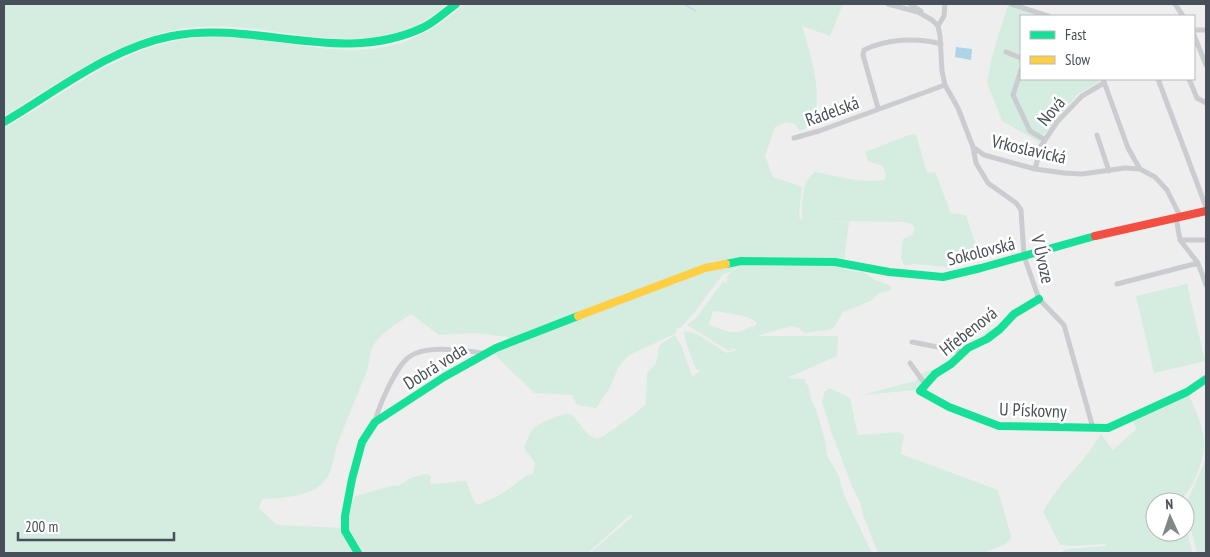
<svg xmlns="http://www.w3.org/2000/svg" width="1210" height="557" font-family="'PT Sans Narrow',sans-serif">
<rect width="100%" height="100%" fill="#efeeee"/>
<!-- green -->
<path fill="#d5ece0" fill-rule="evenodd" d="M 4,4 L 448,4 C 364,75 274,13 180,29 C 114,41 60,82 4,116 Z
M 464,4 L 843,4 L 830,36 L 802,26 C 809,49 833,121 800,131 L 795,124 L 786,122 L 775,127 L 765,156 L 773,177 L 802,187 L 799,216 L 800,219 L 803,220 C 800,215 803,192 805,185 C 807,180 811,175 815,172 C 838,176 861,184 884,180 L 886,176 L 883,166 L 868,161 L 865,152 L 909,135 L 916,134 L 927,173 L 935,172 L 951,213 L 966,215 L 977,249 L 970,263 L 955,263 L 949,267 L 914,264 L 905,266 L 901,258 L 903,239 L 913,234 L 914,227 L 912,224 L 904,222 L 825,221 L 849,222 L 843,269 L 865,273 L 873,279 L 891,286 L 890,291 L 878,293 L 873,300 L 843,312 L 833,329 L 805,333 L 797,327 L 791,326 L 757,336 L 838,336 L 837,356 L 787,378 L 804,379 L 809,388 L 811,400 L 816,409 L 825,440 L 827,456 L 839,476 L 844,495 L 872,553 L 590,553 L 632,517 L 631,514 L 588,553 L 4,553 L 4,128 C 60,98 110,54 175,41 C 280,20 370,94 464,4 ZM 735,268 L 740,268 L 735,269 L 728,275 L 726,283 L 725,284 L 724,280 L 697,317 L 687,325 L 729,351 L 735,348 L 736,350 L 727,353 L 697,334 L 684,331 L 686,343 L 696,369 L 700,371 L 691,378 L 692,376 L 681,345 L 675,335 L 662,343 L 659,347 L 656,363 L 647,374 L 646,404 C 634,415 623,423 609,432 C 605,434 603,437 599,438 C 586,440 580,419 570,414 C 564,412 535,425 532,430 C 528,436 526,443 524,448 L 535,463 L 533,474 L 526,476 L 500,495 L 478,505 L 474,501 L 466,481 L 433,484 L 430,483 L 431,476 L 425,474 L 411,478 L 398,486 L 391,486 L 356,496 L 350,504 L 347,528 L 277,525 L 259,508 L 262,499 C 285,498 320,497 330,472 C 334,462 334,452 338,442 C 348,418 357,395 367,371 C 369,364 369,357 371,351 C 378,333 396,325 411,314 L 439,335 L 473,333 L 509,337 L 494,354 L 534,393 L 572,395 L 577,405 L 596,408 L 609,389 L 619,366 L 628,356 L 676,333 L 677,328 L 680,328 L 694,313 L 723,274 L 730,272 ZM 713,311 C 725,313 748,314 757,323 L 755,326 C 748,327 745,330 739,332 C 730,334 717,327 709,325 Z
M 1008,5 L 1040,16 L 1021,16 L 1021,79 L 1099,79 L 1100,82 L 1078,94 L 1056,119 L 1039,142 L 1002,121 L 987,83 L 992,56 Z
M 1187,284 L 1205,361 L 1154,373 L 1136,296 Z
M 978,324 L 993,330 L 917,390 L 862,395 L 911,382 L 915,382 L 922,373 L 948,364 L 980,338 L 989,329 Z
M 829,389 L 832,389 L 850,398 L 858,435 L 899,432 L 904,435 L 901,454 L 998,490 L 1011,536 L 1011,539 L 1006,544 L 983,553 L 878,553 L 863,515 L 861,504 L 852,486 L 832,434 L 822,402 L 825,391 Z
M 1189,396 C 1206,432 1210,444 1194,482 C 1191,489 1184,494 1182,502 L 1155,502 L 1155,532 L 1185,532 L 1185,520 L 1192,553 L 1060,553 L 1066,549 L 1106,546 L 1105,544 L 1077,546 L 1060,545 L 1043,512 C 1058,483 1085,462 1101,434 L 1113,450 L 1136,429 L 1132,418 Z
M 1206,459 L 1206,553 L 1197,553 L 1185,506 Z"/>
<!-- water -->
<path fill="#acd4e6" d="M 956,47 L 972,49 L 971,60 L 955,57 Z"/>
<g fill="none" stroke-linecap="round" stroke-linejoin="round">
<!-- stream -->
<path stroke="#acd4e6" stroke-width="1" d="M 684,4 L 696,11"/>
<!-- street -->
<path stroke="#cacccf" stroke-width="5" d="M 888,4 L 918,12 L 932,20 L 938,26 L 940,36 L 942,71 L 945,85 L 958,108 L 973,147 L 984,155 L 1035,169 L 1064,173 L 1082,174 L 1125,168 L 1140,169 L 1155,177 L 1167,190 L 1180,216
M 910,4 L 921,11
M 1011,4 L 1048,16
M 1175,4 L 1183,16
M 938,26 L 944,16 L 945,4
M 1194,30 L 1206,30
M 1194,35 L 1206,65
M 1006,52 L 1021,58
M 1021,70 L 1013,95 L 1030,131 L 1045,140
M 1103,79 L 1128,148 L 1140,169
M 1158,79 L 1206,207
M 1189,79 L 1197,98 L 1206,103
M 878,108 L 863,55 L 864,50 C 886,39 917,37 941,44
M 1097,135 L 1109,171
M 794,138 L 819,131 L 945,85
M 973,147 L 976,163 L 988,183 L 1016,203 L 1021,210 L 1024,256 L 1039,299 L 1064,325 L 1093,428
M 1035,169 L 1041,146 L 1057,122 L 1082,96 L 1104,83
M 1176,217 L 1180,240 L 1206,240
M 1180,240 L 1198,263 L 1206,285
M 1117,284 L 1198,263
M 912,342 L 963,352
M 910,363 L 925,384
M 375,422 C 378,409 383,398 389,386 C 394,376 400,364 409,357 C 426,344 464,351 485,353"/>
<!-- fast -->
<path stroke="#16e098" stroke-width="8" d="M 4,122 C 57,91 110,48 172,36 C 256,20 340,66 422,28 C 434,23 445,12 456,4
M 726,264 L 741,261 L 835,262 L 889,272 L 943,277 L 981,268 L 1095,236
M 1039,299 L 1014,314 L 1000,329 L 987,339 L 968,348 L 951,364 L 935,374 L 920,391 L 949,407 L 999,426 L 1108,428 L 1187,392 L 1206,379
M 358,553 L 345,531 L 345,516 L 352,479 L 362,442 L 375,422 L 444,377 L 496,348 L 578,316"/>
<!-- slow -->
<path stroke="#ffcf43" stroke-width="8" d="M 578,316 L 705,268 L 726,264"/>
<!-- jam -->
<path stroke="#f24e42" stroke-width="8" d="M 1095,236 L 1206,211"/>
</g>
<g text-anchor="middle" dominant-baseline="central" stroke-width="5" stroke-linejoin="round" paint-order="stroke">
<!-- street labels -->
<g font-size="18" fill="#474f58" stroke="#fff">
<text transform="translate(832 111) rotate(-20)">Rádelská</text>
<text transform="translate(1051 111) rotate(-50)">Nová</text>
<text transform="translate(1029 149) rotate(13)">Vrkoslavická</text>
<text transform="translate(981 251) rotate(-14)">Sokolovská</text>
<text transform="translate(1043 259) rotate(77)">V Úvoze</text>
<text transform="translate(968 331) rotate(-38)">Hřebenová</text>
<text transform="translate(435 366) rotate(-32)">Dobrá voda</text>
<text transform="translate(1033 410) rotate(2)">U Pískovny</text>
</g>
</g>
<!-- border -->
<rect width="1210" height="557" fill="none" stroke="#474f58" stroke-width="10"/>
<!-- legend -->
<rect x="1020" y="15" width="175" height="65" fill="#ffffff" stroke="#b5b9bc"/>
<rect x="1030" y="31" width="25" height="8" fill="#16e098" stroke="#b5b9bc"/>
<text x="1065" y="40" font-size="15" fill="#474f58">Fast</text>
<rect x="1030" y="56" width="25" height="8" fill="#ffcf43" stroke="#b5b9bc"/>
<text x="1065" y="65" font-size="15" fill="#474f58">Slow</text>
<!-- north arrow -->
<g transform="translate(1170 517) rotate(357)"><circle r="24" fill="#ffffff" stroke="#b5b9bc"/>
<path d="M0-4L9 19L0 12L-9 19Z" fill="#82878c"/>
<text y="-8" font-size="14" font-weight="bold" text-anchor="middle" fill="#474f58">N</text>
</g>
<!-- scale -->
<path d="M18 532v8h156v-8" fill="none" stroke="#474f58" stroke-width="2.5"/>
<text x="25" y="532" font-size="15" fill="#474f58" stroke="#ffffff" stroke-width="4" paint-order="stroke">200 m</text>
</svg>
